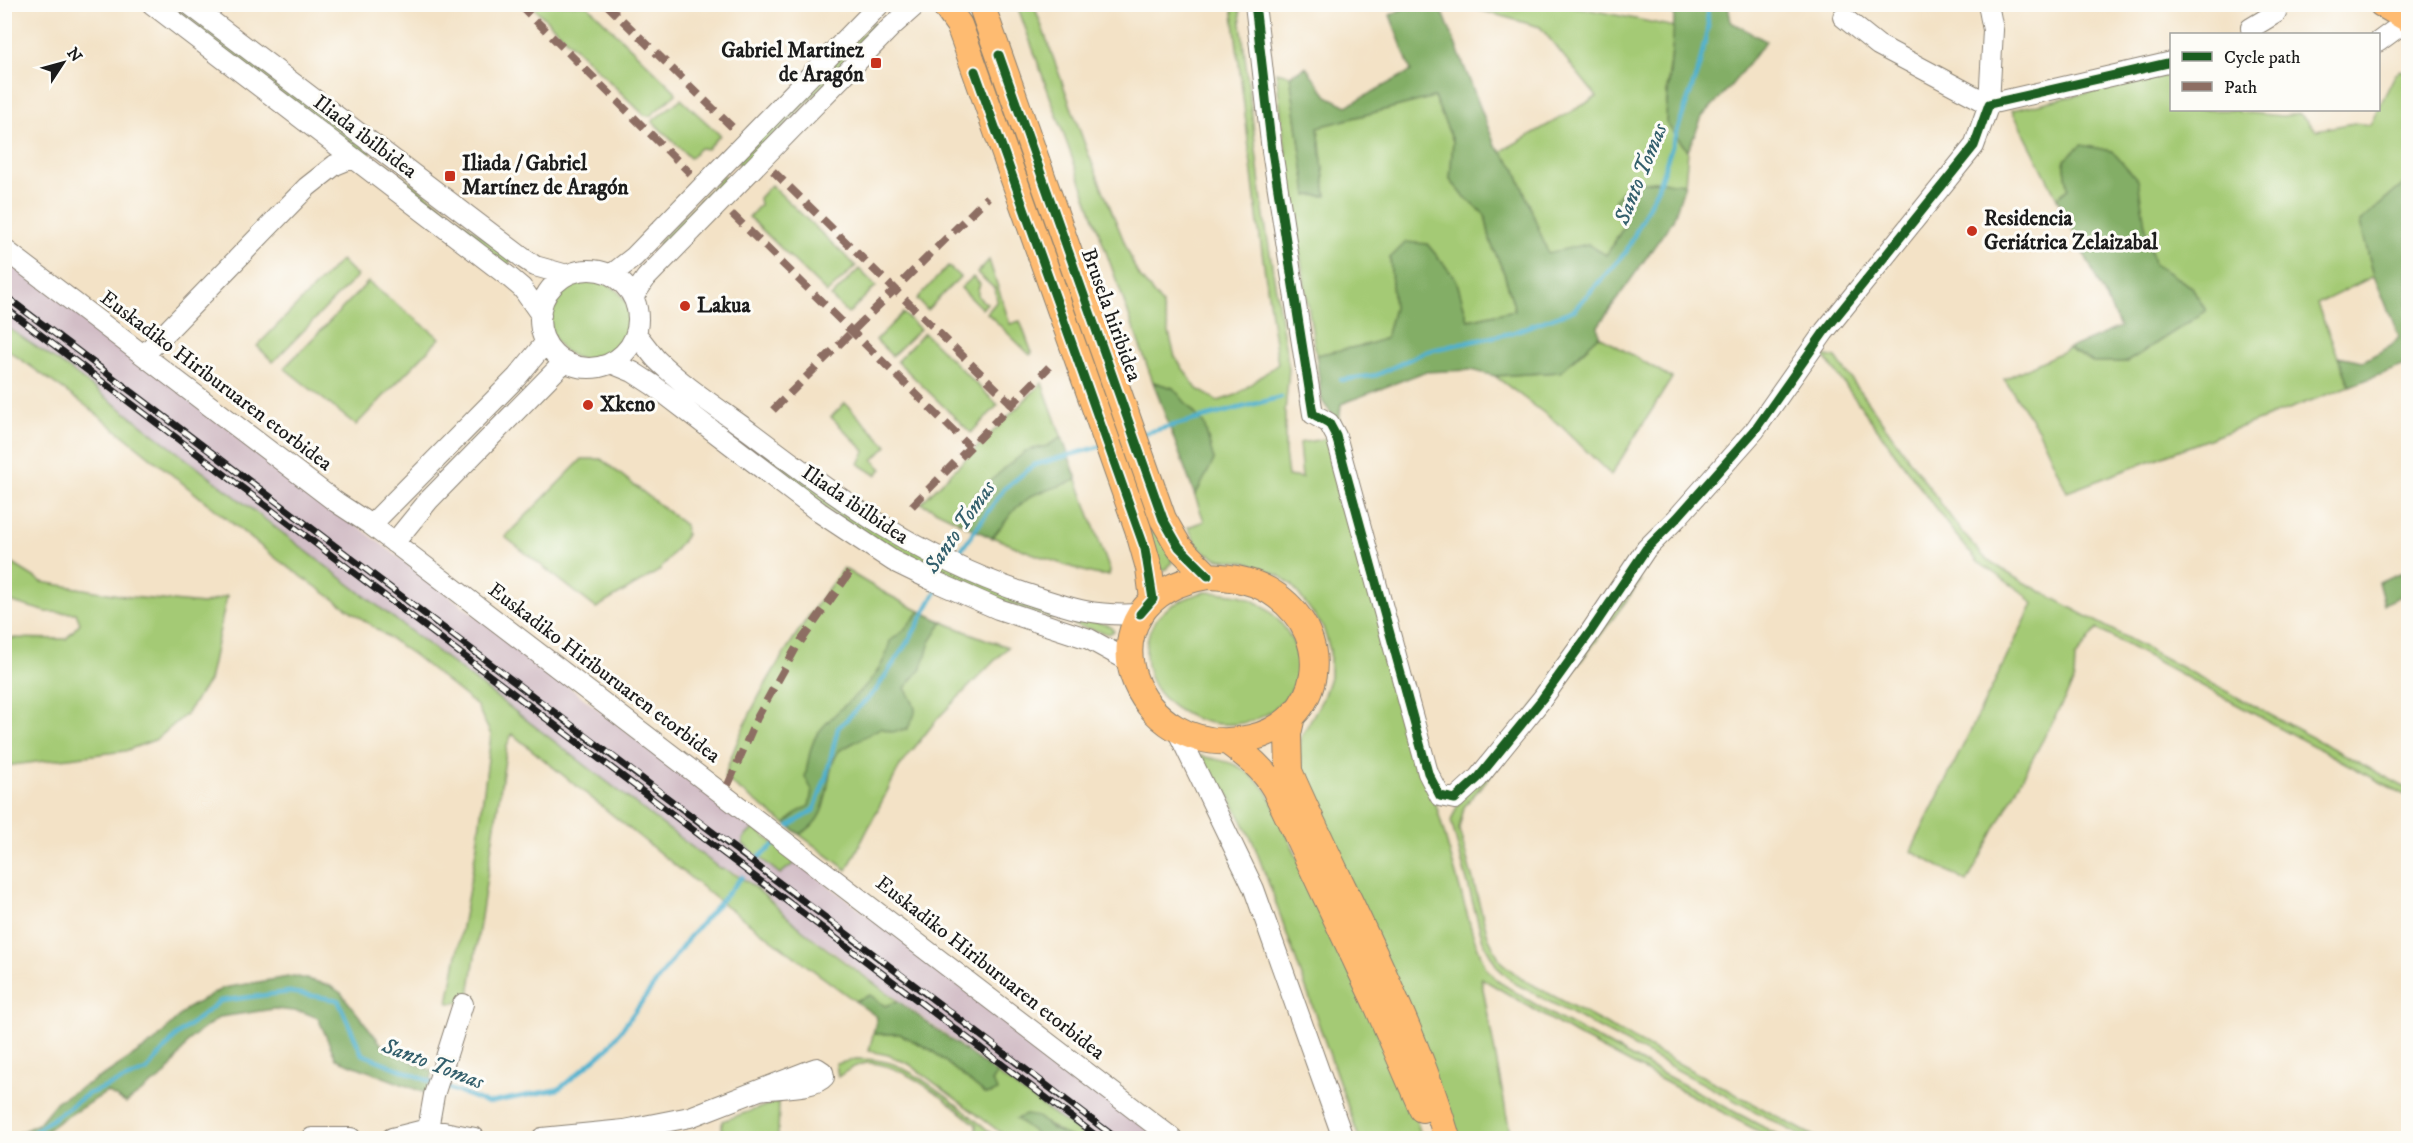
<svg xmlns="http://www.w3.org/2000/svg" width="2413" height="1143" font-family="'IM FELL DW Pica',serif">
<rect width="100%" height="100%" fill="#fdfcf7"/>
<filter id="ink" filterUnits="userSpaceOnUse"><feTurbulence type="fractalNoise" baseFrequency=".0167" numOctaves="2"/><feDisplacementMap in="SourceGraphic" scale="12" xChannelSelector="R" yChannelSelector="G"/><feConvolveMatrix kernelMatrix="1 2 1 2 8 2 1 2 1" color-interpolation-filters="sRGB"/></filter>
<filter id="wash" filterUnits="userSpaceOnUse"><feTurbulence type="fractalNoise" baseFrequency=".008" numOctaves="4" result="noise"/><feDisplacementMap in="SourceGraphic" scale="24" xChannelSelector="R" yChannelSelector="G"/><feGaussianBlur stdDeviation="1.35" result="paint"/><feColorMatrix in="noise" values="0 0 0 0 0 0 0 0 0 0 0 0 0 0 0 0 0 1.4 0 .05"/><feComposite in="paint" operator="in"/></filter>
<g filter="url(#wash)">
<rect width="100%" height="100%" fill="#f3e2c6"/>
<!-- industrial -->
<path fill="#d2bdc6" d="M 4,256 L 754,828 L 743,839 L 743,844 L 779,874 L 797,861 L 1160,1138 L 1087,1138 L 798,926 L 763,892 L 736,873 L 718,867 L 69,369 L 5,325 Z"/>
<!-- green -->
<path fill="#a4ca74" stroke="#607348" stroke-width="1.5" d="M 164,5 L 178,5 L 371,152 L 366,159 Z
M 531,5 L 587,5 L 675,91 L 676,94 L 650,116 L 644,115 Z
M 1017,5 L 1034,5 L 1088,153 L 1137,273 L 1162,304 L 1175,357 L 1197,389 L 1218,401 L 1236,395 L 1278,364 L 1258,224 L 1232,5 L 1239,5 L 1263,210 L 1289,369 L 1285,412 L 1285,452 L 1288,476 L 1302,478 L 1299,443 L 1331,438 L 1420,765 L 1437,808 L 1473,935 L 1486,968 L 1499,982 L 1556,1017 L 1784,1138 L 1771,1138 L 1575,1034 L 1481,978 L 1511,1138 L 1456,1138 L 1302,771 L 1299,753 L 1301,737 L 1323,698 L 1330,677 L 1330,650 L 1323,627 L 1292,585 L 1278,575 L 1250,563 L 1219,559 L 1205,552 L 1197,546 L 1188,527 L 1204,521 L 1195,496 L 1214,460 L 1173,388 L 1153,382 Z
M 1462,5 L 1567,5 L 1675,27 L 1667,88 L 1666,123 L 1688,151 L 1685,184 L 1653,181 L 1615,200 L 1624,227 L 1606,256 L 1588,244 L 1548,254 L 1515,168 L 1500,152 L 1597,97 L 1540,27 Z
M 874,22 L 880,28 L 743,167 L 737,162 Z
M 2401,70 L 2408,74 L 2408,188 L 2406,182 L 2360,222 L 2374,276 L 2317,304 L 2350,386 L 2067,492 L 2038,429 L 2004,379 L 2068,349 L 2093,362 L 2127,362 L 2206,311 L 2192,287 L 2154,264 L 2145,225 L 2113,151 L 2081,146 L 2064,160 L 2068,189 L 2057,198 L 2012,110 L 2171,74 L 2172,110 L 2237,110 L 2239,112 L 2282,116 L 2300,114 L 2316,130 L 2354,123 L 2370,125 L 2395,75 Z
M 1276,72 L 1290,75 L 1307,195 L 1326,196 L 1318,127 L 1434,97 L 1453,141 L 1450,180 L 1464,196 L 1485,215 L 1491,243 L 1504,273 L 1515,310 L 1468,320 L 1456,279 L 1427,244 L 1390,258 L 1394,308 L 1386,338 L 1370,344 L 1316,355 L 1293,211 Z
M 681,99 L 720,135 L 707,149 L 700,148 L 690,158 L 652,121 Z
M 385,163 L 512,259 L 507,266 L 380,170 Z
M 724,175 L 730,181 L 663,249 L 658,243 Z
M 771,185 L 856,266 L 827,293 L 749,217 L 760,205 L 759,198 Z
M 341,260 L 357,276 L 273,362 L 257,346 Z
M 989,260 L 1010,324 L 1020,321 L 1032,353 L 1030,355 L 987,313 L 997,301 L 995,289 L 977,273 Z
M 948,266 L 960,277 L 927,310 L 917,299 Z
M 859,269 L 876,286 L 848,314 L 831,297 Z
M 973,277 L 980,284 C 976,293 977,299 987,303 L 982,309 L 961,288 Z
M550 320a40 40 0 1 1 80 0a40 40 0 1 1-80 0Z
M 368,282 L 440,338 L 356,425 L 284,368 Z
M 903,313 L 920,329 L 892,356 L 876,340 Z
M 4,325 L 69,369 L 718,867 C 752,878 772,904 798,926 C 830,953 865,976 898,1001 L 885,1006 L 870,995 L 855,1001 L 718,900 L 512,734 L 507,746 L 468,1002 L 448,1003 L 477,845 L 491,735 L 477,706 L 415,656 L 278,560 L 89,408 L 5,348 Z
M 924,333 L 998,405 L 971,433 L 897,361 Z
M 1599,336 L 1672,378 L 1611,475 L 1561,426 L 1495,376 L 1560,372 Z
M 1823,355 L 1836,358 L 1960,530 L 1985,558 L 2014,577 L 2408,789 L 2408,797 L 2097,629 L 2075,658 L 2074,681 L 1967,882 L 1911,851 L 2033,604 L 2026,595 L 1978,562 L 1950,528 Z
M 1042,383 L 1110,571 L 1109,575 C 1098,577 1084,571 1074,568 C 1020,551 971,528 921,503 Z
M 845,403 L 887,446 L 873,460 L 882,469 L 876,475 L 859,464 L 865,451 L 831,417 Z
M 758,446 L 1054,611 L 1053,619 C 999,602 946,580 896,554 C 846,526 800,487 754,454 Z
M 582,459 L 601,459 L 685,525 L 686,536 L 659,571 L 596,608 L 505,537 Z
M 1160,530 L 1172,562 L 1167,569 L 1163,570 L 1159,566 L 1148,534 Z
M 5,559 L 42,582 L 131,597 L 203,604 L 227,596 L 209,681 L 186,714 L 157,739 L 125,751 L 5,766 L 5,638 L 66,639 L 80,623 L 76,613 L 47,612 L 5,600 Z
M 843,568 C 895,601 950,628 1008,647 L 938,718 L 900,766 L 847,870 L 724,778 C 748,701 796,632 843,568 Z
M 1633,578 L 1641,581 L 1540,716 L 1464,807 L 1459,829 L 1488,936 L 1501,962 L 1522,979 L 1817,1138 L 1805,1138 L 1514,983 L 1497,967 L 1483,941 L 1451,821 L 1458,804 Z
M 1204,592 C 1218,593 1232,592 1245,597 C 1283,611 1317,661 1286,698 C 1254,736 1193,731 1161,695 C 1140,671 1140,629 1167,609 C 1178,601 1191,596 1204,592 Z
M 1077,617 L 1108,625 L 1114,631 L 1109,634 L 1074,625 Z
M 1200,756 C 1234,762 1244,765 1267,791 L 1414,1112 L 1422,1138 L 1359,1138 L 1272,892 L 1253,842 L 1225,788 L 1214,791 L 1197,758 Z
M 754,828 L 797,861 L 780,874 L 743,844 L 743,839 Z
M 873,1034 L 900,1034 L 931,1050 L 985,1094 L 997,1074 L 1087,1138 C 1083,1138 1076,1140 1072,1138 C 1052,1132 1038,1109 1017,1119 L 1042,1138 L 1008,1138 L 909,1064 L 888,1055 L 869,1051 Z
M 856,1059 C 871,1059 888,1060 902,1068 C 936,1085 968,1114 997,1138 L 976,1138 L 976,1125 C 952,1104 901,1062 867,1063 C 857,1064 846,1071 838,1077 L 836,1064 Z
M 779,1101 L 778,1138 L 722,1138 L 722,1121 Z"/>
<!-- forest -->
<path fill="#83ae66" stroke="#506541" stroke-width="1.5" d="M 1410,5 L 1434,5 L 1444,15 L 1495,145 L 1515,168 L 1548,253 L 1588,244 L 1606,255 L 1624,227 L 1615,200 L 1627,184 L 1653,181 L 1685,184 L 1673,220 L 1598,326 L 1599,336 L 1560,372 L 1495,376 L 1471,370 L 1424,372 L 1341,404 L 1339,424 L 1322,401 L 1316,355 L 1370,344 L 1386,338 L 1394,308 L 1390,258 L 1406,242 L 1427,244 L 1456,279 L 1468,320 L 1515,310 L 1504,273 L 1491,243 L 1485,215 L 1464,196 L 1450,180 L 1453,141 L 1434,97 L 1318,127 L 1326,196 L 1307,195 L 1290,75 L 1306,67 L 1327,96 L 1347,106 L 1411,71 L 1390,15 Z
M 1674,5 L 1728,5 L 1731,22 L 1766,41 L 1729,88 L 1702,117 L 1688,151 L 1666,123 C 1667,83 1675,44 1674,5 Z
M 2081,145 L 2112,151 L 2138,180 L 2145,225 L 2154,264 L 2192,287 L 2206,311 L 2127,362 L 2093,362 L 2068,349 L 2120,327 L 2057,198 L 2068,189 L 2064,160 Z
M 2406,182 L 2408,188 L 2408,364 L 2350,386 L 2338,356 L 2363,361 L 2391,346 L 2399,336 L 2374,276 L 2360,222 Z
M 1153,382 L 1173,388 L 1204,424 L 1214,460 L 1195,496 Z
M 1062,437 L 1077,480 L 1033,495 L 1016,508 L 992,538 L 958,522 L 976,494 L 1006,467 L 1028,450 L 1047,446 Z
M 2408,570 L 2408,593 L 2384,604 L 2378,582 Z
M 920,611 L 943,622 L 930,642 L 922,668 L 905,688 C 916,708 920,709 907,729 L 892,732 L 880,728 C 873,733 841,749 839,751 C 821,776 836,816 800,834 L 786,824 L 796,813 L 809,806 L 812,790 L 805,777 C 808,765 809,747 816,736 C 840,701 881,687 890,641 L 902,632 Z
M 294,976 L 329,985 L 341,993 L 386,1050 L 433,1071 L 428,1094 L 336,1059 L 318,1018 L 303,1012 L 274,1009 L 220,1017 L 191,1038 L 166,1074 L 126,1103 L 107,1092 L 58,1122 L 37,1138 L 8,1138 L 38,1124 L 57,1101 L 107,1073 L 154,1042 L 186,1009 L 223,988 Z
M 870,995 L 885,1006 L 898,1001 L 997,1074 L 992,1082 L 998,1091 L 991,1094 L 985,1094 L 931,1050 L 900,1034 L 873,1034 L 877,1017 L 855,1001 Z
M 1026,1115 L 1038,1117 L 1052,1129 L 1073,1138 L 1042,1138 L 1016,1119 Z"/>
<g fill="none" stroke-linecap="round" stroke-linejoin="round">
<!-- stream -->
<path stroke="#4fb1ce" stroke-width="4.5" d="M 1341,380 L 1377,375 L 1427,351 L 1511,333 L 1574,310 L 1626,252 L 1658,187 L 1699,67 L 1708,27 L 1707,4
M 1141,434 L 1281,397
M 954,560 L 1004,489 L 1034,465 L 1102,446
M 789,826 L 814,810 L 826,777 L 838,728 L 876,690 L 912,635 L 938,588
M 759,857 L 775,844
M 442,1086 L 488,1103 L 559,1089 L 608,1048 L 690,936 L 742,877
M 25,1138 L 88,1094 L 146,1071 L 177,1035 L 220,1001 L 289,992 L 338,1000 L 362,1054 L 434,1083"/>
</g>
</g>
<g filter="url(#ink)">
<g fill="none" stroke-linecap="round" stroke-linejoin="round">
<!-- minor casing -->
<g stroke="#887f71" stroke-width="22">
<path id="minor" d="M 152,4 L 509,277 L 522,288 L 541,315
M 189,4 L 523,258 L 535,266 L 567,275
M 1255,4 L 1272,151 L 1313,414 L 1329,423 L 1336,436 L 1428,773 L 1440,796 L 1455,799 L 1478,778 L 1542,699 L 1591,631 L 1646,549 L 1677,518 L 1755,430 L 1824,332 L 1974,146 L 1989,104 L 2172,62
M 1843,17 L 1878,45 L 1989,104 L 1993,30 L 1988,4
M 2252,34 L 2251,28 L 2276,13 L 2275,4
M 2378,42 L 2408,20
M 4,249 L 336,502 L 371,525 L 1172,1138
M540 319a49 49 0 1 1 98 0a49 49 0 1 1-98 0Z
M 611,275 L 634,257 L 880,4
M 633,297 L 646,278 L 891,27 L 917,4
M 636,334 C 643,342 649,351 656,359 C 684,387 721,410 753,434 C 841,501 915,555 1021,592 C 1066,607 1092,617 1140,614
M 144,355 L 307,187 L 335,165 L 352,158
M 611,363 L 633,372 L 653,385 L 819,512 L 893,561 L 934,581 L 998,609 L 1089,639 L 1129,661
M 371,525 L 517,377 L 546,342
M 394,543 L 429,500 L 565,361
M 1176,728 L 1254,889 L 1343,1138
M 428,1129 L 434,1095 L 463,1004
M 312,1138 L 351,1138
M 392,1138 L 428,1129 L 475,1138
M 542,1138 L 624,1130 L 690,1117 L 811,1070 L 817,1068 L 823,1072 L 824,1077 C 814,1089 777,1087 760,1090"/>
</g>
<!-- major casing -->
<g stroke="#887f71" stroke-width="28">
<path id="major" d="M 944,4 L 959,25 L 967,47 L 1138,529 L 1149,568 L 1153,599
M 981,4 L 1163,519 L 1179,547 L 1208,576
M 2382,4 L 2408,19
M 1208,576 C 1233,577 1257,581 1277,596 C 1335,638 1323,721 1251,738 C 1133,766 1070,599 1208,576 Z
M 1292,716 L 1288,734 L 1289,771 C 1342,893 1409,1010 1447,1138
M 1228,742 C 1247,756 1264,769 1275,789 L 1377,1005 L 1422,1109"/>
</g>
<!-- minor -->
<use href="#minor" stroke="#fff" stroke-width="20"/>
<!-- major -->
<use href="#major" stroke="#febb71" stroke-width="26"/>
<!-- rail casing -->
<g stroke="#1c1c1c" stroke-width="7">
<path id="rail" d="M 4,295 C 375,577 747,856 1116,1138
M 4,307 L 1099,1138"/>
</g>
<!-- rail -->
<use href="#rail" stroke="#fdfcf7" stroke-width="4.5" stroke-dasharray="14" stroke-linecap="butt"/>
<!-- quiet -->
<path stroke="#8d6e63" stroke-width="8" stroke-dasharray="15 8" stroke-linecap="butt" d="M 519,4 L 691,174
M 606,4 L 735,130
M 773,171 L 1012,404
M 732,214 L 969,446
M 773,410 L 988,197
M 912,506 L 1049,367
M 728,785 L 757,718 L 796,648 L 853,568"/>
<!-- cycleway casing -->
<g stroke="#fdfcf7" stroke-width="13">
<path id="cycleway" d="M 1255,4 L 1272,151 L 1313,414 L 1329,423 L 1336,436 L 1428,773 L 1440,796 L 1455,799 L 1478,778 L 1542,699 L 1591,631 L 1646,549 L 1677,518 L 1755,430 L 1824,332 L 1974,146 L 1989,104 L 2172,62
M 999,55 L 1163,519 L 1179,547 L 1208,576
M 975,71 L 1145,549 L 1153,599 L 1140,614"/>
</g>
<!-- cycleway -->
<use href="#cycleway" stroke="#1b5e20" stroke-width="9"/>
</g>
</g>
<!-- markers -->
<g fill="#c8321e" stroke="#fdfcf7" stroke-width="2">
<rect x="870" y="57" width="12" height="12" rx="3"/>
<rect x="444" y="170" width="12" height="12" rx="3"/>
<circle cx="1972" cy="231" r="6"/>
<circle cx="685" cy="306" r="6"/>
<circle cx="588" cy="405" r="6"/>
</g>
<g text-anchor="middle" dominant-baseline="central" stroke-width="6" stroke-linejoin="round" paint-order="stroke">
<!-- poi labels -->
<g font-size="21" font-weight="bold" fill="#1c1c1c" stroke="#fdfcf7" text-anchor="start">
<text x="864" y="51" text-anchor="end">Gabriel Martinez<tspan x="864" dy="24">de Aragón</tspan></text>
<text x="462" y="164">Iliada / Gabriel<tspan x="462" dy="24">Martínez de Aragón</tspan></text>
<text x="1984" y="219">Residencia<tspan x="1984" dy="24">Geriátrica Zelaizabal</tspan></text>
<text x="697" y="306">Lakua</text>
<text x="600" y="405">Xkeno</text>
</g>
<!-- street labels -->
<g font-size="21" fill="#1c1c1c" stroke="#fdfcf7">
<text transform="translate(365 137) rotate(37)">Iliada ibilbidea</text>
<text transform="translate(1111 315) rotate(70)">Brusela hiribidea</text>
<text transform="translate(216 381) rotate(37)">Euskadiko Hiriburuaren etorbidea</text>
<text transform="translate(855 505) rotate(34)">Iliada ibilbidea</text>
<text transform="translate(604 673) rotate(37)">Euskadiko Hiriburuaren etorbidea</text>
<text transform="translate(990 968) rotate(38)">Euskadiko Hiriburuaren etorbidea</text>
</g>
<!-- water labels -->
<g font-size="22" font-style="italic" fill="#335f6c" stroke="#fdfcf7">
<text transform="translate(1641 174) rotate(-68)">Santo Tomas</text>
<text transform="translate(960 527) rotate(-55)">Santo Tomas</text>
<text transform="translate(433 1064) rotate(21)">Santo Tomas</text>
</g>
</g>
<!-- margin -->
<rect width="2413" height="1143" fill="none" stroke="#fdfcf7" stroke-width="24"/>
<!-- legend -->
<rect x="2170" y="33" width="210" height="78" fill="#fdfcf7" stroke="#a3a29f" stroke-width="1.5"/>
<rect x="2182" y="52" width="30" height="9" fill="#1b5e20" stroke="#a3a29f" stroke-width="1.5"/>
<text x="2224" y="63" font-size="18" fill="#1c1c1c">Cycle path</text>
<rect x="2182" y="82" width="30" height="9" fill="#8d6e63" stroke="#a3a29f" stroke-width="1.5"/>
<text x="2224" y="93" font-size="18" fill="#1c1c1c">Path</text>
<!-- north arrow -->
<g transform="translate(63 63) rotate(54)" stroke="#fdfcf7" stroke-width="4.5" paint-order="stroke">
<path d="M0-4.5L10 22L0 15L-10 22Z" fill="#1c1c1c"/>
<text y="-9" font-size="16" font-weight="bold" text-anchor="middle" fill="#1c1c1c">N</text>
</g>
</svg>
